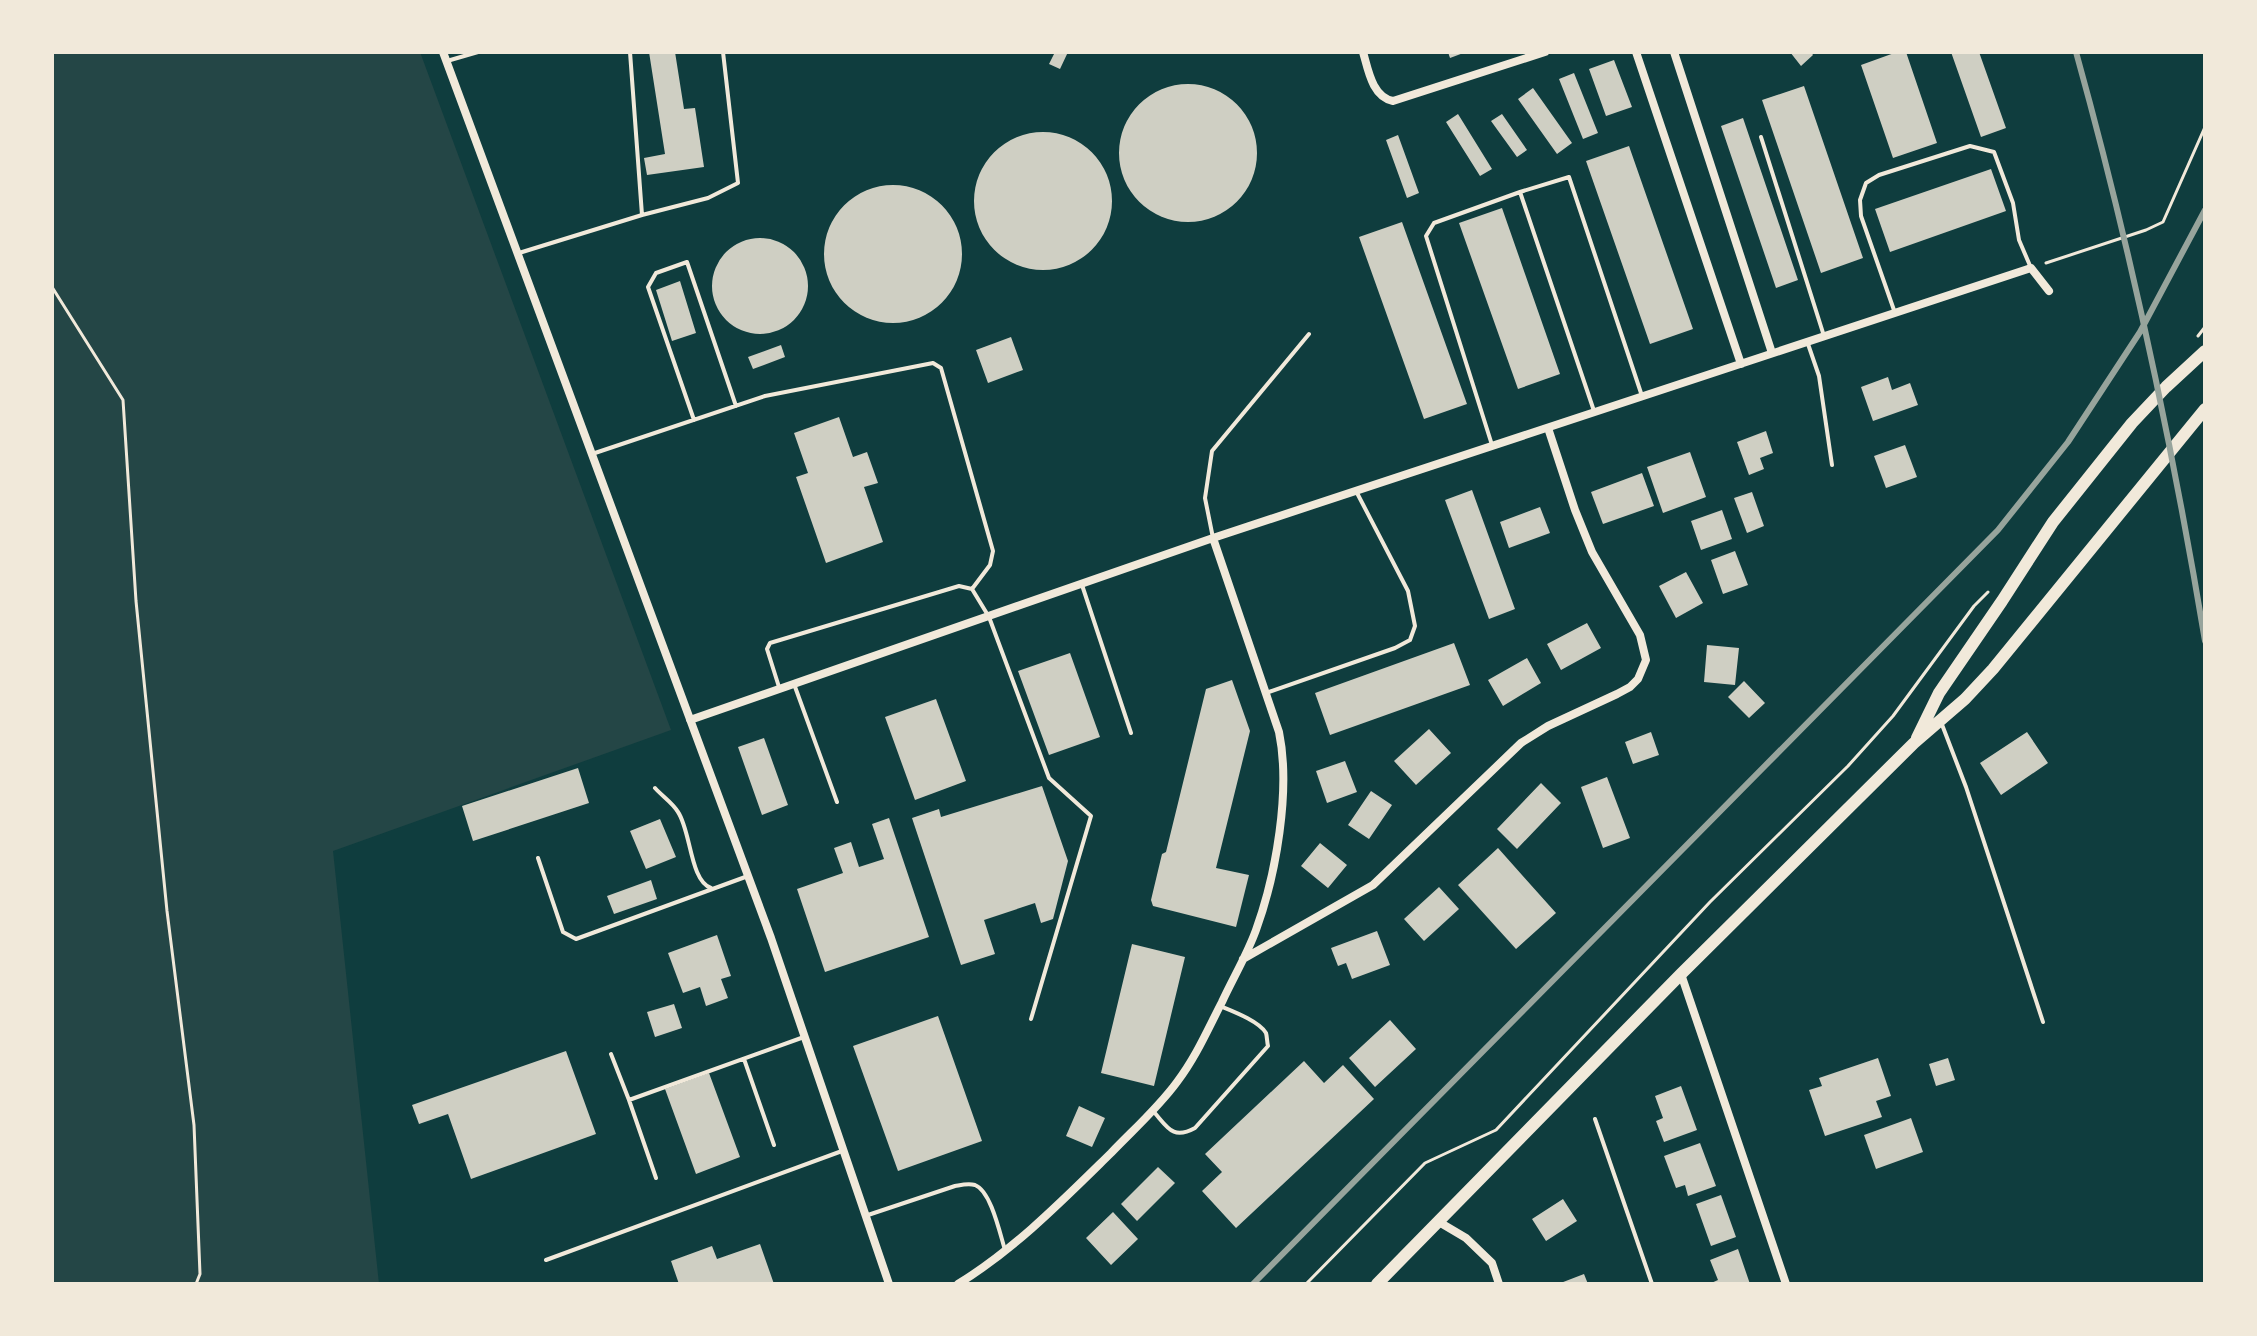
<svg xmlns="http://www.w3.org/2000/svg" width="2257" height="1336" font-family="Commissioner,sans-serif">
<rect width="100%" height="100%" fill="#0f3d3e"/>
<!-- green -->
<path fill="#244646" d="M 52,52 L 420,52 L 671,730 L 333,851 L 379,1284 L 52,1284 Z"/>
<!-- building -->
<path fill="#cfcfc3" d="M 649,52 L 675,52 L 684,109 L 695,108 L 704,167 L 647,175 L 644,158 L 665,154 Z
M 1055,52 L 1068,52 L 1060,69 L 1049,64 Z
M 1448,52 L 1466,52 L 1450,58 Z
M 1790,52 L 1811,52 L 1813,55 L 1801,66 Z
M 1897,52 L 1906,52 L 1937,143 L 1893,158 L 1861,65 Z
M 1951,52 L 1979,52 L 2006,128 L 1981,137 Z
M 1614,60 L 1632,107 L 1606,116 L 1589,69 Z
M 1574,73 L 1598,133 L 1583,139 L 1559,79 Z
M1119 153a69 69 0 1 1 138 0a69 69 0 1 1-138 0Z
M 1804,86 L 1863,258 L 1821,273 L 1762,100 Z
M 1533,88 L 1572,143 L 1557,154 L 1518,99 Z
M 1458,114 L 1492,169 L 1480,176 L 1446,122 Z
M 1502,114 L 1527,150 L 1517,157 L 1491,121 Z
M 1743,118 L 1798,280 L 1776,288 L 1721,126 Z
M974 201a69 69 0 1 1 138 0a69 69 0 1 1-138 0Z
M 1398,135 L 1419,193 L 1407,198 L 1386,140 Z
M 1629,146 L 1693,329 L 1650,344 L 1586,161 Z
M 1991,169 L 2006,211 L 1890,252 L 1875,209 Z
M824 254a69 69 0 1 1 138 0a69 69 0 1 1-138 0Z
M 1502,208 L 1560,374 L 1518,389 L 1459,223 Z
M 1402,222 L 1467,404 L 1424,419 L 1359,237 Z
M712 286a48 48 0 1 1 96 0a48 48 0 1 1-96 0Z
M 680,281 L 696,333 L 672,341 L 656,290 Z
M 1011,337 L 1023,370 L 988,383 L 976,350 Z
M 781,345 L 785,357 L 753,369 L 748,357 Z
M 1888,377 L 1892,390 L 1910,383 L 1918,405 L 1873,421 L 1861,387 Z
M 839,417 L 853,457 L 867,452 L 878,483 L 864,487 L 883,542 L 826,563 L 796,477 L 808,473 L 794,433 Z
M 1766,431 L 1773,453 L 1760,458 L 1764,469 L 1749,475 L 1737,442 Z
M 1905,445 L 1917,477 L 1886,488 L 1874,456 Z
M 1690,452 L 1706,497 L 1663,513 L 1647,467 Z
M 1642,473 L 1654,506 L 1603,524 L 1591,492 Z
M 1472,490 L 1515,609 L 1489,619 L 1445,500 Z
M 1752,492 L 1764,526 L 1747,533 L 1734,498 Z
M 1540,507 L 1550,533 L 1509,548 L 1500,522 Z
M 1722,510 L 1732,539 L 1701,550 L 1691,521 Z
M 1735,551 L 1748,585 L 1723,594 L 1711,560 Z
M 1686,572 L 1703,603 L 1676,618 L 1659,586 Z
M 1587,623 L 1601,648 L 1561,670 L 1547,644 Z
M 1454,643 L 1470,685 L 1330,735 L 1315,693 Z
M 1707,645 L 1739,648 L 1735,685 L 1704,682 Z
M 1070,653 L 1100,737 L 1049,755 L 1018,671 Z
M 1527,658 L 1541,683 L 1503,706 L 1488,680 Z
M 1232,680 L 1250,731 L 1216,868 L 1249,875 L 1236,927 L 1153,906 L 1151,900 L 1162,854 L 1166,852 L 1206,689 Z
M 1744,681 L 1765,703 L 1749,718 L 1728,697 Z
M 936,699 L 966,781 L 915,800 L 885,717 Z
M 1429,729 L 1451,753 L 1416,785 L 1394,761 Z
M 1651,732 L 1659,755 L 1633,764 L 1625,742 Z
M 2027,732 L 2048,763 L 2001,795 L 1980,763 Z
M 764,738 L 788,805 L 762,815 L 738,747 Z
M 1345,761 L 1357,792 L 1327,803 L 1316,771 Z
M 578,768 L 589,803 L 473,841 L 462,806 Z
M 1607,777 L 1630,838 L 1603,848 L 1581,787 Z
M 1541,783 L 1561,803 L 1517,849 L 1497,829 Z
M 1042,786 L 1068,861 L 1053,919 L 1041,923 L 1035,903 L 984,920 L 995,954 L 961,965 L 912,818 L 939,809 L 941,817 Z
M 1371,791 L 1392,805 L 1369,839 L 1348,825 Z
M 889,818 L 929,937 L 825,972 L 797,889 L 843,873 L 834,848 L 851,842 L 859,867 L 884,859 L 872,824 Z
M 660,819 L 676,857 L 646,869 L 630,831 Z
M 1320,843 L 1347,865 L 1328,888 L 1301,866 Z
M 1498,848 L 1556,913 L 1516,949 L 1458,885 Z
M 651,880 L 657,899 L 614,914 L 607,896 Z
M 1439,887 L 1459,909 L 1424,941 L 1404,919 Z
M 1377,931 L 1390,965 L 1352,979 L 1346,963 L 1338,966 L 1331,948 Z
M 717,935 L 731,976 L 721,979 L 728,998 L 706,1006 L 700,987 L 683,993 L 668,953 Z
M 1132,944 L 1185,957 L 1154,1086 L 1101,1073 Z
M 674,1004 L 682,1028 L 655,1037 L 647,1012 Z
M 938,1016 L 982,1141 L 898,1171 L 853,1046 Z
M 1390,1020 L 1416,1049 L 1375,1087 L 1349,1058 Z
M 566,1051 L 596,1134 L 471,1179 L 448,1114 L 419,1124 L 412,1105 Z
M 1878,1058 L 1891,1096 L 1876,1101 L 1882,1117 L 1825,1136 L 1809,1090 L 1822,1086 L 1819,1078 Z
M 1948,1058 L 1955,1080 L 1936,1086 L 1929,1064 Z
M 1304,1061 L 1324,1083 L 1343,1065 L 1374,1099 L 1236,1228 L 1202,1191 L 1222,1172 L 1205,1154 Z
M 709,1073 L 740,1157 L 696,1174 L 665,1089 Z
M 1681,1086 L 1697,1130 L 1664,1142 L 1656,1121 L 1663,1118 L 1655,1096 Z
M 1079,1106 L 1105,1118 L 1092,1147 L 1066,1136 Z
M 1911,1118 L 1923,1152 L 1876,1169 L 1864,1135 Z
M 1700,1143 L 1716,1186 L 1688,1196 L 1685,1185 L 1676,1188 L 1664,1156 Z
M 1158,1167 L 1175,1183 L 1137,1221 L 1121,1204 Z
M 1721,1195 L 1736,1237 L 1711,1246 L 1696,1204 Z
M 1563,1199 L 1577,1221 L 1546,1241 L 1532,1219 Z
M 1113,1212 L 1138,1239 L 1111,1265 L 1086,1238 Z
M 760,1244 L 774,1284 L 679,1284 L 671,1261 L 712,1246 L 717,1259 Z
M 1738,1249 L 1750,1284 L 1709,1284 L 1718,1280 L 1710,1260 Z
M 1584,1274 L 1588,1284 L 1558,1284 Z"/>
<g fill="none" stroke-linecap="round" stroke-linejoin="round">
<!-- path -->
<path stroke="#f1e9da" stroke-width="3" d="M 2046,263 L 2146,230 L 2163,222 L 2205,127
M 52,287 L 123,400 L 136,601 L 167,911 L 194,1125 L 200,1274 L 196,1284
M 2198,336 L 2205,327
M 1306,1284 L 1425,1163 L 1496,1130 L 1710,902 L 1848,766 L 1893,716 L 1974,606 L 1988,592"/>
<!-- service -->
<path stroke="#f1e9da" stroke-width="4" d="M 447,61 L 478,52
M 1761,137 L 1824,336
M 1520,192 L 1569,177 L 1642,396
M 642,215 L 708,198 L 738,183 L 723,52
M 519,253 L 642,215 L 630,52
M 1895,313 L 1861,216 L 1860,200 L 1866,183 L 1879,175 L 1970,146 L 1994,152 L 2013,203 L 2019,240 L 2031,268
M 1808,344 L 1819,376 L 1832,465
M 694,420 L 648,287 L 656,273 L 687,262 L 736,406
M 1492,445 L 1426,236 L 1434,223 L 1520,192 L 1594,411
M 592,454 L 765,396 L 933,363 L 941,368 L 993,551 L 990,565 L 972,589
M 1213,538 L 1205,498 L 1212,451 L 1309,334
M 1082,585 L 1131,733
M 794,684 L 837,802
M 779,687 L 767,649 L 770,643 L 959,586 L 972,589 L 989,617 L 1049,778 L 1091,816 L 1031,1019
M 1266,693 L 1395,648 L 1410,640 L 1415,626 L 1408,591 L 1356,491
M 1941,722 L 1966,787 L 2043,1022
M 655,788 C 662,796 673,803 678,812 C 691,831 690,881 711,888
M 538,858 L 563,932 L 576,939 L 748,876
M 611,1054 L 629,1100
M 744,1059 L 774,1145
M 1154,1112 C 1168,1128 1173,1140 1195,1128 L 1268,1046 C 1267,1042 1267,1036 1266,1033 C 1259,1021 1232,1011 1220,1006
M 1595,1119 L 1652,1284
M 656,1178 L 629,1100 L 804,1037
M 868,1215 L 955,1186 C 961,1185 968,1183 975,1185 C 991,1191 1000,1234 1005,1250
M 546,1260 L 842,1151"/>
<!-- minor -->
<path stroke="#f1e9da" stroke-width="8" d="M 443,52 L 771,938 L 889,1284
M 1363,52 C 1368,69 1372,97 1393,101 L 1545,52
M 1636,52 L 1741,364
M 1674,52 L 1772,353
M 690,720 L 1213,538 L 2031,268 L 2049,291
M 1243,959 L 1373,885 L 1521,743 L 1548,726 L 1617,694 L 1630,687 L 1638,679 L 1646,660 L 1640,635 L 1592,552 L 1575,510 L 1548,428
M 1681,974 L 1786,1284
M 1439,1222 L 1466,1238 L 1492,1263 L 1499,1284
M 958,1284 C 1015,1249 1063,1200 1111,1153 C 1133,1130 1158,1108 1177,1082 C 1196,1057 1208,1029 1222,1002 C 1233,978 1247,955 1256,930 C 1276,875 1291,790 1279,732 L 1213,538"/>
<!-- secondary -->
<path stroke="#f1e9da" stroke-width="12" d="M 1917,738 L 1939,693 L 2002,601 L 2053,522 L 2132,423 L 2166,387 L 2205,351
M 1377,1284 L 1681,974 L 1914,743 L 1965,699 L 1993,669 L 2205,409"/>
<!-- rail -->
<path stroke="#97a49c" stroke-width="6" d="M 2076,52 C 2130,246 2172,443 2205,641
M 1253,1284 L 1998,530 L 2068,442 L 2140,332 L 2205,210"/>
</g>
<!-- border -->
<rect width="2257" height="1336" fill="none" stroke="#f1e9da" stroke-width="108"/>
</svg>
